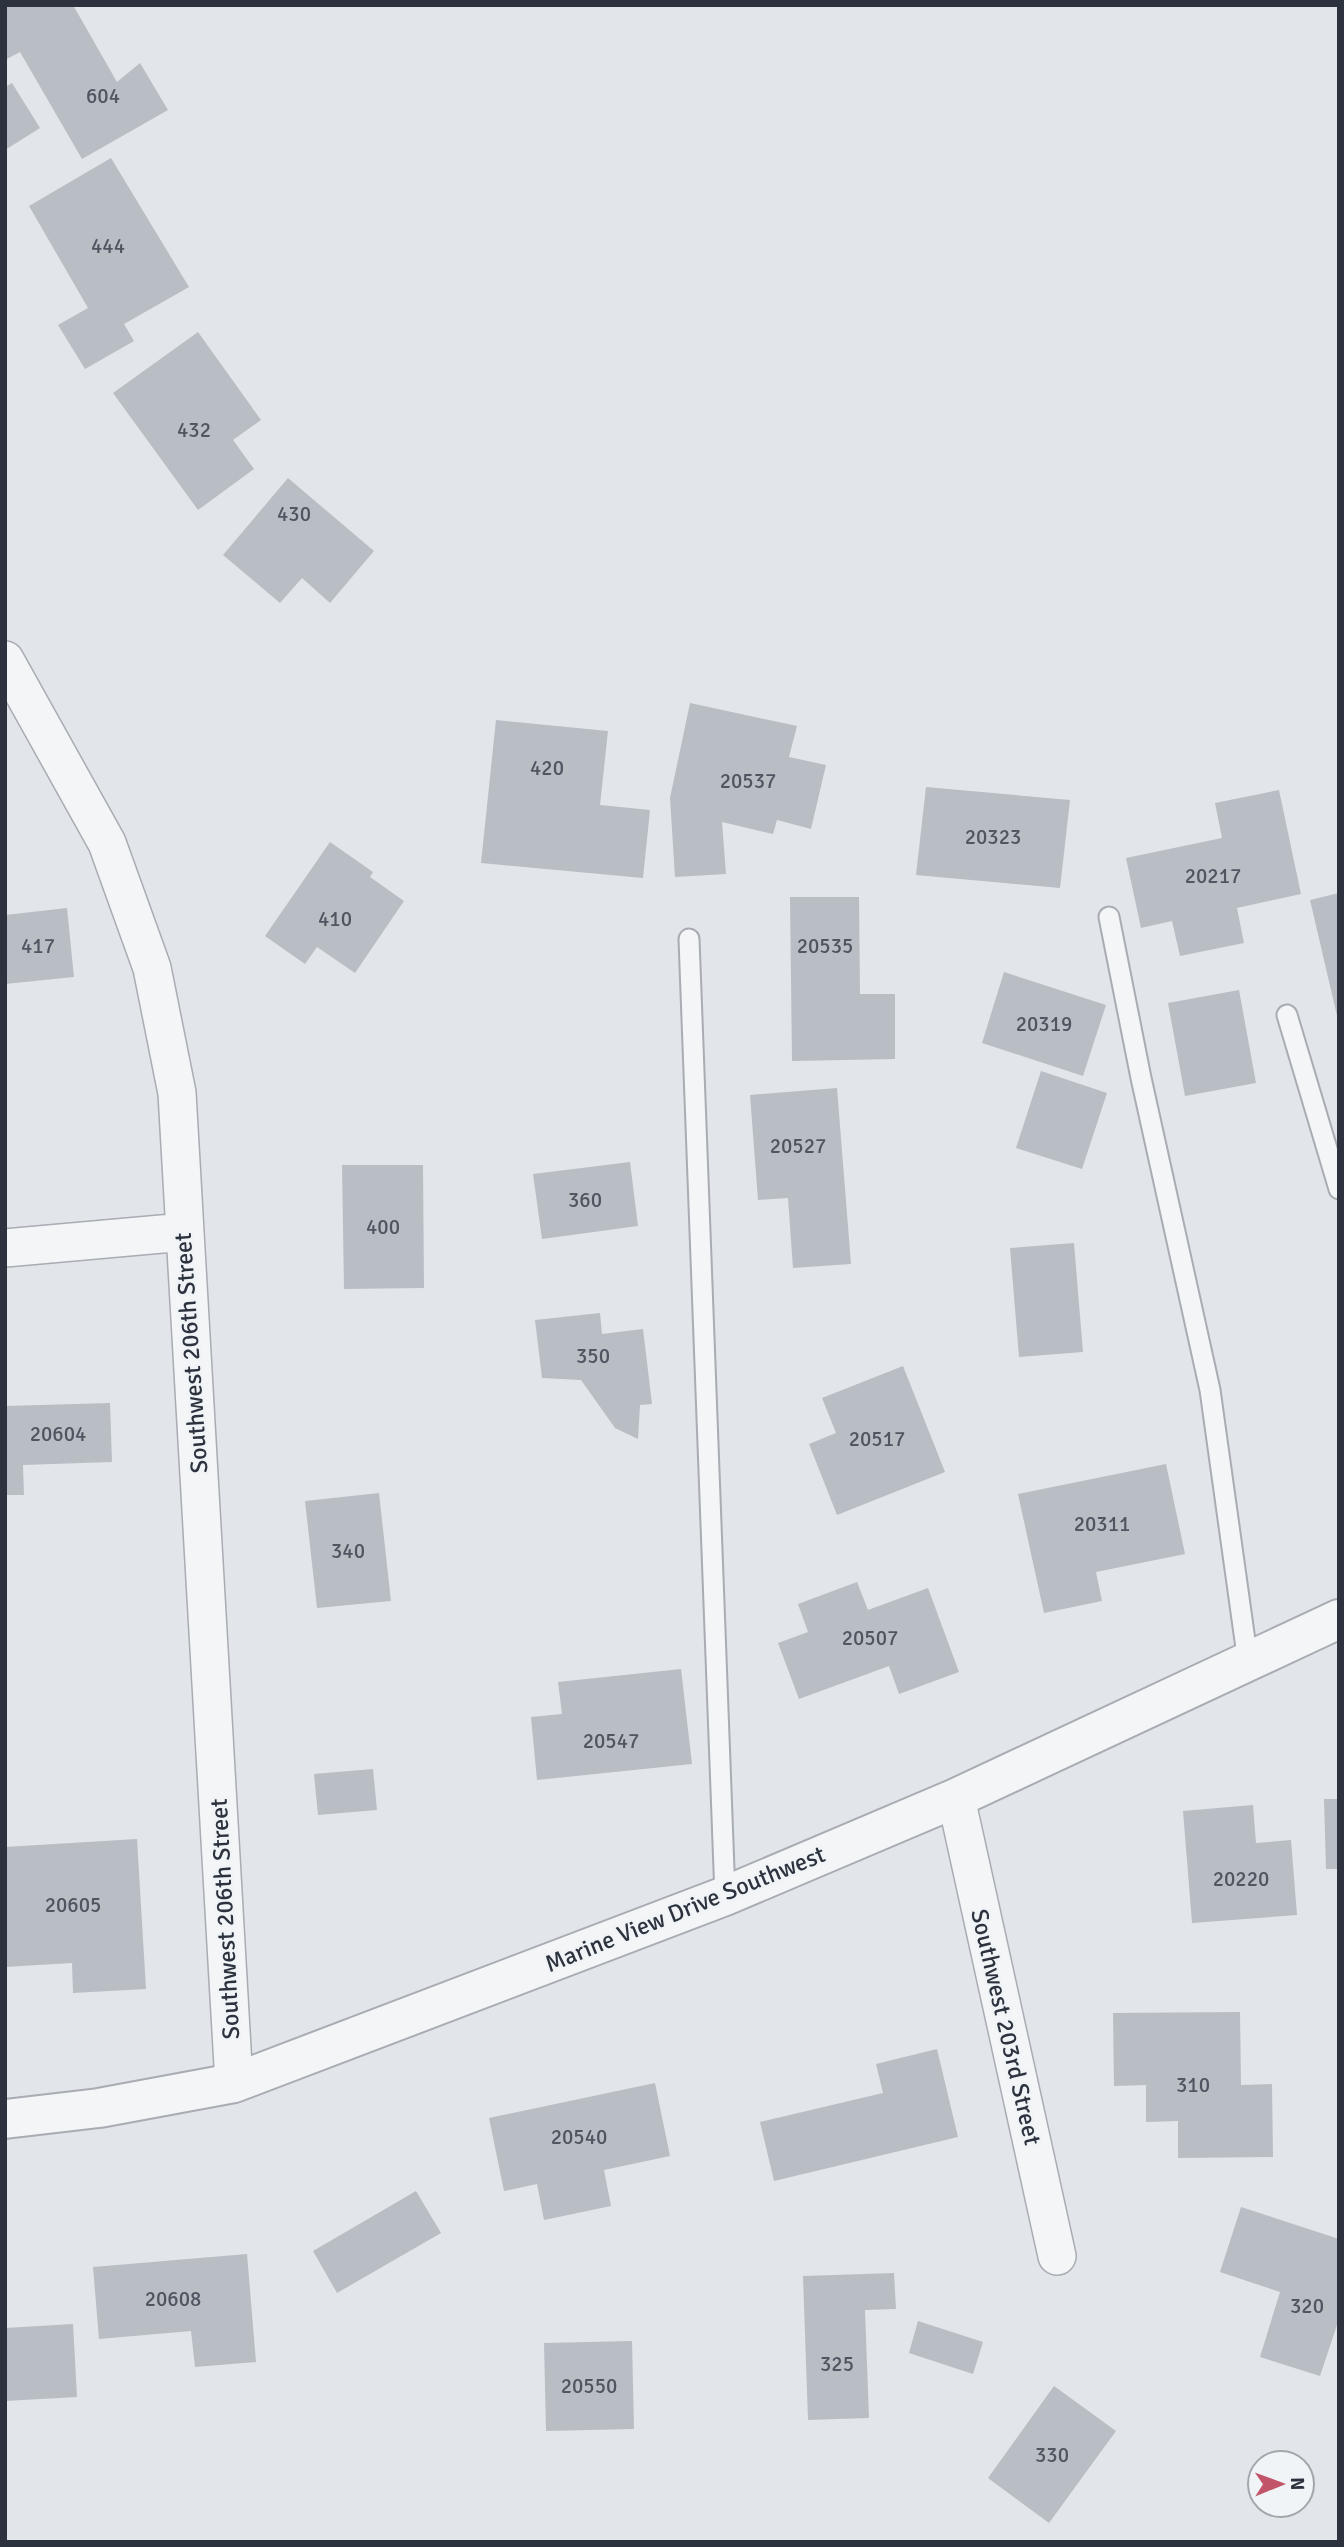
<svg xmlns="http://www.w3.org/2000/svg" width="1344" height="2547" font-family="Signika,sans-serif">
<rect width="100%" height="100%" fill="#e2e5e9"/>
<!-- building -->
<path fill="#b9bec5" d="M 5,5 L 73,5 L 117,82 L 140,63 L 168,110 L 82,159 L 20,52 L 5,60 Z
M 12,83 L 40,128 L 5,150 L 5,87 Z
M 111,158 L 189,287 L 124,324 L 134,341 L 85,369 L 58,325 L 88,308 L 29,206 Z
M 198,332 L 261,420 L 233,440 L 254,469 L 198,510 L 113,393 Z
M 288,478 L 374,551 L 330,603 L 302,578 L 280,603 L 223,555 Z
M 690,703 L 797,726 L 789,757 L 826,765 L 811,829 L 777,820 L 773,834 L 722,822 L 726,874 L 675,877 L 670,798 Z
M 496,720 L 608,731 L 600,805 L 650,810 L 643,878 L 481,863 Z
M 926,787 L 1070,800 L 1060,888 L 916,875 Z
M 1279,790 L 1301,894 L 1237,908 L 1244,943 L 1180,956 L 1172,921 L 1141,928 L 1126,858 L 1222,838 L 1215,803 Z
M 330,842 L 373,872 L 370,877 L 404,901 L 355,973 L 317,947 L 305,964 L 265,936 Z
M 1339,893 L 1339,1020 L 1338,1020 L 1310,900 Z
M 790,897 L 859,897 L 860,994 L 895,994 L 895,1059 L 792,1061 Z
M 67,908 L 74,977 L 5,984 L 5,915 Z
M 1004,972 L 1106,1005 L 1083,1076 L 982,1043 Z
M 1239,990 L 1256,1083 L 1185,1096 L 1168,1003 Z
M 1041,1071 L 1107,1093 L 1082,1169 L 1016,1148 Z
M 837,1088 L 851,1264 L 793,1268 L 788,1198 L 758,1200 L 750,1095 Z
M 630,1162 L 638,1226 L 542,1239 L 533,1174 Z
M 342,1165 L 423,1165 L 424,1288 L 344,1289 Z
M 1074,1243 L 1083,1352 L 1019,1357 L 1010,1248 Z
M 600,1313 L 602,1334 L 643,1329 L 652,1404 L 640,1405 L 638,1439 L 615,1428 L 581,1380 L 542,1378 L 535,1320 Z
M 903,1366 L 945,1472 L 837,1515 L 809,1444 L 836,1433 L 822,1398 Z
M 110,1403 L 112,1462 L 23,1465 L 24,1495 L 5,1495 L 5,1406 Z
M 1166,1464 L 1185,1554 L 1096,1572 L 1102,1601 L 1044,1613 L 1018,1494 Z
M 379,1493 L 391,1601 L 317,1608 L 305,1501 Z
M 857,1582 L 868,1610 L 928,1588 L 959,1672 L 899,1694 L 889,1666 L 799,1699 L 778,1643 L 808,1632 L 798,1604 Z
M 681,1669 L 692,1764 L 537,1780 L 531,1717 L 562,1714 L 558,1682 Z
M 373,1769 L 377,1810 L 318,1815 L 314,1774 Z
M 1324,1799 L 1339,1799 L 1339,1869 L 1326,1869 Z
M 1253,1805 L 1256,1843 L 1291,1840 L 1297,1915 L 1192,1923 L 1183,1811 Z
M 137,1839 L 146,1989 L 73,1993 L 72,1963 L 5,1967 L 5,1847 Z
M 1240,2012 L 1241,2085 L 1272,2084 L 1273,2157 L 1178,2158 L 1178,2121 L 1146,2122 L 1146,2085 L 1114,2086 L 1113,2013 Z
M 937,2049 L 958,2137 L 774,2181 L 760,2122 L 883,2093 L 876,2064 Z
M 655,2083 L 670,2156 L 604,2170 L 611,2206 L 544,2220 L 537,2184 L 504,2191 L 489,2118 Z
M 416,2191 L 441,2233 L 337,2293 L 313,2251 Z
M 1241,2207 L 1339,2239 L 1339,2319 L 1320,2376 L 1260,2357 L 1280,2292 L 1220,2272 Z
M 247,2254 L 256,2362 L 195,2367 L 191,2331 L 99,2339 L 93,2267 Z
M 894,2273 L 896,2309 L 865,2310 L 869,2418 L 808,2420 L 803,2276 Z
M 918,2321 L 983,2342 L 973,2374 L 909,2353 Z
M 73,2324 L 77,2397 L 5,2401 L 5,2328 Z
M 632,2341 L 634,2429 L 546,2431 L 544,2343 Z
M 1054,2386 L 1116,2431 L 1049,2523 L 988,2478 Z"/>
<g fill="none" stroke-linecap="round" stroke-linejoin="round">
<!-- service casing -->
<g stroke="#a8acb3" stroke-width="23">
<path id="service" d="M 1109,917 L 1141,1078 L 1210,1390 L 1248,1662
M 689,939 L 725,1896
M 1287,1015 L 1339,1189"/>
</g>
<!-- minor casing -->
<g stroke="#a8acb3" stroke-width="40">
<path id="minor" d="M 5,660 L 107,843 L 152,968 L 177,1093 L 234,2083
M 5,1248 L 184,1232
M 956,1798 L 1057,2256"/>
</g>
<!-- tertiary casing -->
<g stroke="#a8acb3" stroke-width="42">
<path id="tertiary" d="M 5,2119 L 99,2108 L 234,2083 L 725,1896 L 956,1798 L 1339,1619"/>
</g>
<!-- service -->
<use href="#service" stroke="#f4f5f7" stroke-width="19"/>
<!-- minor -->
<use href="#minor" stroke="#f4f5f7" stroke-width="37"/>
<!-- tertiary -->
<use href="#tertiary" stroke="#f4f5f7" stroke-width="38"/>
</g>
<g text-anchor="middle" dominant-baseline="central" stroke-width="6" stroke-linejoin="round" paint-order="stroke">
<!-- number labels -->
<g font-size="21" fill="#4f5660">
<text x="103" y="96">604</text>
<text x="108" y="246">444</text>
<text x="194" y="430">432</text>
<text x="294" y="514">430</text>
<text x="547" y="768">420</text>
<text x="748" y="781">20537</text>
<text x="993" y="837">20323</text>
<text x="1213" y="876">20217</text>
<text x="335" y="919">410</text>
<text x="38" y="946">417</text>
<text x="825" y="946">20535</text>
<text x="1044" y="1024">20319</text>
<text x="798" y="1146">20527</text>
<text x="585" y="1200">360</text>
<text x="383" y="1227">400</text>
<text x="593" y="1356">350</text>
<text x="58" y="1434">20604</text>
<text x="877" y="1439">20517</text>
<text x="1102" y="1524">20311</text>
<text x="348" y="1551">340</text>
<text x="870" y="1638">20507</text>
<text x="611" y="1741">20547</text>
<text x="1241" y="1879">20220</text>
<text x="73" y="1905">20605</text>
<text x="1193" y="2085">310</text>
<text x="579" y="2137">20540</text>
<text x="173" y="2299">20608</text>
<text x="1307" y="2306">320</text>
<text x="837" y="2364">325</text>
<text x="589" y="2386">20550</text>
<text x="1052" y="2455">330</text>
</g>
<!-- street labels -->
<g font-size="24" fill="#2c333f" stroke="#f1f4f6">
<text transform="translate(191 1353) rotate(-94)">Southwest 206th Street</text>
<text transform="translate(685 1909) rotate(-22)">Marine View Drive Southwest</text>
<text transform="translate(225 1919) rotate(-93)">Southwest 206th Street</text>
<text transform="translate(1006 2027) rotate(77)">Southwest 203rd Street</text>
</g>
</g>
<!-- border -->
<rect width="1344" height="2547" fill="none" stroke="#2c333f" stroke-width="14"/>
<!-- north arrow -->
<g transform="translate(1281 2484) rotate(89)"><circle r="33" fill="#f1f4f6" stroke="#a2a7ad" stroke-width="2"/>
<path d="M0-5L12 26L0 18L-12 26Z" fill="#c15468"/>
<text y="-10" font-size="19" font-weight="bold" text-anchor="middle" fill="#2c333f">N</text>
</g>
</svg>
